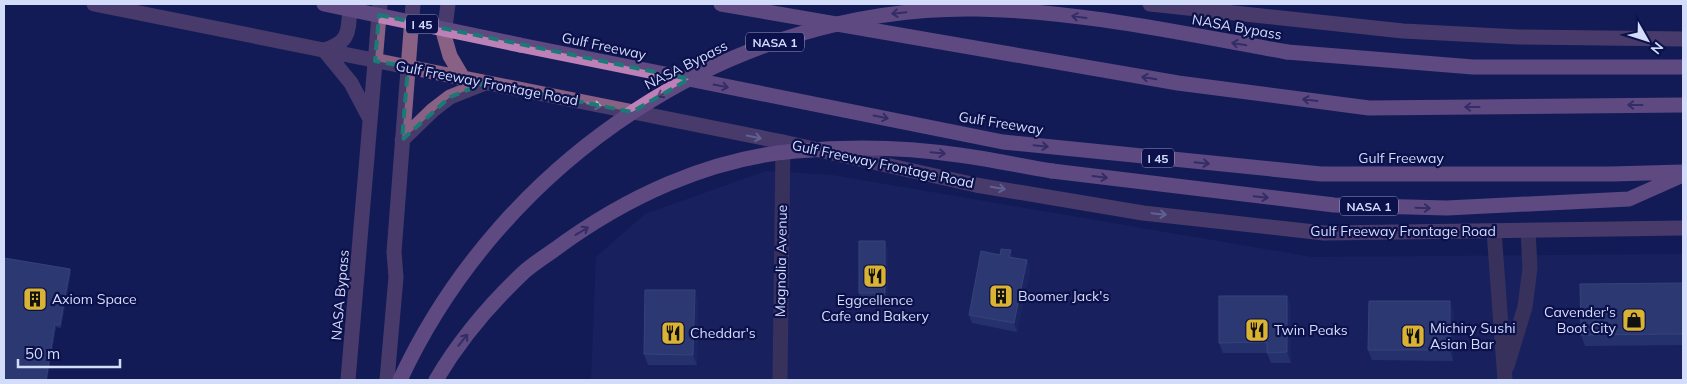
<svg xmlns="http://www.w3.org/2000/svg" width="1687" height="384" font-family="Mulish,sans-serif">
<rect width="100%" height="100%" fill="#131c56"/>
<!-- built -->
<path fill="#1f2867" d="M 766,171 L 832,175 L 1312,257 L 1683,254 L 1683,380 L 591,380 L 596,257 L 645,214 Z"/>
<g fill="none" stroke-linecap="round" stroke-linejoin="round">
<!-- street -->
<path stroke="#654c62" stroke-width="15" d="M 1494,231 L 1505,380
M 1507,366 L 1525,307 L 1530,268 L 1528,231
M 780,380 L 783,142"/>
<!-- secondary -->
<path stroke="#896184" stroke-width="15" d="M 94,4 L 783,142 L 976,185 L 1143,213 L 1324,233 L 1683,228
M 448,4 L 444,35 L 450,56 L 463,78
M 1150,4 L 1403,31 L 1519,37 L 1683,39
M 324,50 L 351,83 L 370,119
M 324,50 C 352,42 348,29 350,4
M 402,140 L 433,110 L 450,97 L 485,83
M 348,380 L 380,4
M 387,380 L 396,277 L 394,252 L 413,4"/>
<!-- highway -->
<path stroke="#bd80b7" stroke-width="15" d="M 721,4 L 1178,83 L 1369,108 L 1683,105
M 520,45 L 1003,142 L 1321,174 L 1612,174 L 1683,172
M 1287,52 L 1473,67 L 1683,67
M 1052,171 L 1334,205 L 1447,208 L 1629,199 L 1683,175"/>
<!-- highway-bridge -->
<path stroke="#bd80b7" stroke-width="15" d="M 324,4 L 520,45
M 400,380 C 502,160 733,5 977,9 C 1082,11 1185,34 1287,52
M 436,380 C 459,341 490,304 524,272 C 533,264 544,257 554,250 C 624,198 709,158 796,151 C 850,146 906,147 959,155 C 990,159 1021,166 1052,171"/>
</g>
<!-- wall -->
<path fill="#3d4c88" d="M 888,249 L 888,302 L 862,302 L 859,293 Z
M 1014,258 L 1027,260 L 1030,269 L 1017,332 L 972,323 L 969,315 Z
M 70,269 L 71,272 L 61,328 L 56,327 L 47,380 L 4,380 Z
M 1683,283 L 1683,345 L 1585,346 L 1581,335 Z
M 1287,296 L 1291,306 L 1291,363 L 1271,363 L 1267,353 L 1223,353 L 1219,343 Z
M 698,301 L 697,365 L 648,365 L 644,354 Z
M 1454,312 L 1453,361 L 1372,360 L 1368,350 Z"/>
<!-- shaded-wall -->
<path fill="#26326f" d="M 885,241 L 888,249 L 888,302 L 885,293 Z
M 1011,250 L 1014,259 L 1009,257 Z
M 1027,260 L 1030,269 L 1017,332 L 1014,323 Z
M 70,269 L 71,272 L 61,328 L 60,325 Z
M 695,290 L 698,301 L 697,365 L 693,355 Z
M 1287,296 L 1291,306 L 1291,363 L 1287,352 Z
M 1450,301 L 1454,312 L 1453,361 L 1450,350 Z
M 55,324 L 56,327 L 47,380 L 46,380 Z"/>
<!-- building -->
<path fill="#4d5c94" stroke="#6270a4" d="M 859,241 L 885,241 L 885,293 L 859,293 Z
M 1001,249 L 1011,250 L 1009,257 L 1027,260 L 1014,323 L 969,315 L 981,251 L 1000,255 Z
M 4,258 L 70,269 L 60,325 L 55,324 L 46,380 L 4,380 Z
M 1683,283 L 1683,334 L 1581,335 L 1580,284 Z
M 645,290 L 695,290 L 693,355 L 644,354 Z
M 1219,296 L 1287,296 L 1287,352 L 1267,353 L 1267,342 L 1219,343 Z
M 1369,301 L 1450,301 L 1450,350 L 1368,350 Z"/>
<!-- one-way arrows -->
<defs><path id="oneway-shaft" d="M-6 0H5M1.5-3L5.5 0L1.5 3" fill="none" stroke-width="1.6" stroke-linecap="round" stroke-linejoin="round" transform="scale(1.25)"/></defs>
<g stroke="#5c437c">
<use href="#oneway-shaft" transform="translate(899 13) rotate(174)"/>
<use href="#oneway-shaft" transform="translate(1079 17) rotate(-172)"/>
<use href="#oneway-shaft" transform="translate(1239 44) rotate(-170)"/>
<use href="#oneway-shaft" transform="translate(1149 78) rotate(-170)"/>
<use href="#oneway-shaft" transform="translate(721 86) rotate(11)"/>
<use href="#oneway-shaft" transform="translate(664 93) rotate(151)"/>
<use href="#oneway-shaft" transform="translate(1310 100) rotate(-173)"/>
<use href="#oneway-shaft" transform="translate(1635 105) rotate(180)"/>
<use href="#oneway-shaft" transform="translate(1472 107) rotate(180)"/>
<use href="#oneway-shaft" transform="translate(881 117) rotate(11)"/>
<use href="#oneway-shaft" transform="translate(1041 146) rotate(6)"/>
<use href="#oneway-shaft" transform="translate(938 153) rotate(5)"/>
<use href="#oneway-shaft" transform="translate(1202 163) rotate(6)"/>
<use href="#oneway-shaft" transform="translate(1100 177) rotate(7)"/>
<use href="#oneway-shaft" transform="translate(1261 197) rotate(6)"/>
<use href="#oneway-shaft" transform="translate(1423 208) rotate(2)"/>
<use href="#oneway-shaft" transform="translate(582 231) rotate(-31)"/>
<use href="#oneway-shaft" transform="translate(463 340) rotate(-51)"/>
</g>
<g stroke="#bdb8d7">
<use href="#oneway-shaft" transform="translate(594 105) rotate(11)"/>
<use href="#oneway-shaft" transform="translate(754 137) rotate(11)"/>
<use href="#oneway-shaft" transform="translate(998 188) rotate(10)"/>
<use href="#oneway-shaft" transform="translate(1159 214) rotate(6)"/>
</g>
<!-- marked area -->
<path d="M0 0H1687V384H0ZM 379,15 L 689,79 L 632,112 L 485,83 L 450,97 L 402,140 L 408,67 L 375,61 Z" fill="#131c56" fill-opacity=".55" fill-rule="evenodd"/>
<path fill="none" stroke="#197b75" stroke-width="4" stroke-dasharray="10 6" stroke-linejoin="round" d="M 379,15 L 689,79 L 632,112 L 485,83 L 450,97 L 402,140 L 408,67 L 375,61 Z"/>
<!-- icons -->
<defs>
<g id="restaurant-square" transform="scale(1.25)"><rect x="-9" y="-9" width="18" height="18" rx="4" fill="#dab333" stroke="#0c114b"/><path d="M-5-6h1v4h1v-4h1v4h1v-4h1v5L-1.5 .5V6h-2V.5L-5-1ZM5-6V6H3V1.5H1.5Q1.5-4 5-6Z" fill="#111"/></g>
<g id="building-square" transform="scale(1.25)"><rect x="-9" y="-9" width="18" height="18" rx="4" fill="#dab333" stroke="#0c114b"/><path d="M-4-6H4V6H1V3H-1V6H-4ZM-2.5-4.3h1.7v1.8h-1.7ZM.8-4.3h1.7v1.8H.8ZM-2.5-1h1.7V.8h-1.7ZM.8-1h1.7V.8H.8Z" fill="#111"/></g>
<g id="shop-square" transform="scale(1.25)"><rect x="-9" y="-9" width="18" height="18" rx="4" fill="#dab333" stroke="#0c114b"/><path d="M-5-2.5h2.3a2.7 3.5 0 0 1 5.4 0H5L5.5 6h-11ZM-1.5-2.5h3a1.5 2.3 0 0 0-3 0Z" fill="#111"/></g>
</defs>
<g fill-rule="evenodd">
<use href="#restaurant-square" x="875" y="276"/>
<use href="#building-square" x="1001" y="296"/>
<use href="#building-square" x="35" y="299"/>
<use href="#shop-square" x="1634" y="320"/>
<use href="#restaurant-square" x="1257" y="330"/>
<use href="#restaurant-square" x="673" y="333"/>
<use href="#restaurant-square" x="1413" y="336"/>
</g>
<g text-anchor="middle" dominant-baseline="central" stroke-width="4.5" stroke-linejoin="round" paint-order="stroke">
<!-- shield labels -->
<g fill="#0c114b" stroke="#97a0c6" stroke-width="1">
<rect x="406" y="14.5" width="32" height="19" rx="4"/>
<rect x="746" y="32.5" width="58" height="19" rx="4"/>
<rect x="1142" y="148.5" width="32" height="19" rx="4"/>
<rect x="1340" y="196.5" width="58" height="19" rx="4"/>
</g>
<g font-size="12" font-weight="bold" fill="#d3ddfa">
<text x="422" y="24">I 45</text>
<text x="775" y="42">NASA 1</text>
<text x="1158" y="158">I 45</text>
<text x="1369" y="206">NASA 1</text>
</g>
<!-- street labels -->
<g font-size="14" fill="#d3ddfa" stroke="#0c114b">
<text transform="translate(1237 27) rotate(10)">NASA Bypass</text>
<text transform="translate(604 46) rotate(12)">Gulf Freeway</text>
<text transform="translate(686 65) rotate(-27)">NASA Bypass</text>
<text transform="translate(487 83) rotate(11)">Gulf Freeway Frontage Road</text>
<text transform="translate(1001 123) rotate(9)">Gulf Freeway</text>
<text x="1401" y="158">Gulf Freeway</text>
<text transform="translate(883 164) rotate(12)">Gulf Freeway Frontage Road</text>
<text x="1403" y="231">Gulf Freeway Frontage Road</text>
<text transform="translate(781 261) rotate(-89)">Magnolia Avenue</text>
<text transform="translate(340 295) rotate(-85)">NASA Bypass</text>
</g>
<!-- poi labels -->
<g font-size="14" fill="#d3ddfa" stroke="#0c114b" text-anchor="start">
<text x="1018" y="296">Boomer Jack's</text>
<text x="52" y="299">Axiom Space</text>
<text x="875" y="300" text-anchor="middle">Eggcellence<tspan x="875" dy="16">Cafe and Bakery</tspan></text>
<text x="1616" y="312" text-anchor="end">Cavender's<tspan x="1616" dy="16">Boot City</tspan></text>
<text x="1430" y="328">Michiry Sushi<tspan x="1430" dy="16">Asian Bar</tspan></text>
<text x="1274" y="330">Twin Peaks</text>
<text x="690" y="333">Cheddar's</text>
</g>
</g>
<!-- border -->
<rect width="1687" height="384" fill="none" stroke="#d3ddfa" stroke-width="10"/>
<!-- north arrow -->
<g transform="translate(1647 40) rotate(129)" stroke="#0c114b" stroke-width="4" paint-order="stroke">
<path d="M0-4L9 19L0 12L-9 19Z" fill="#d3ddfa"/>
<text y="-8" font-size="14" font-weight="bold" text-anchor="middle" fill="#d3ddfa">N</text>
</g>
<!-- scale -->
<path d="M18 359v8h102v-8" fill="none" stroke="#d3ddfa" stroke-width="2.5"/>
<text x="25" y="359" font-size="15" fill="#d3ddfa" stroke="#0c114b" stroke-width="4" paint-order="stroke">50 m</text>
</svg>
